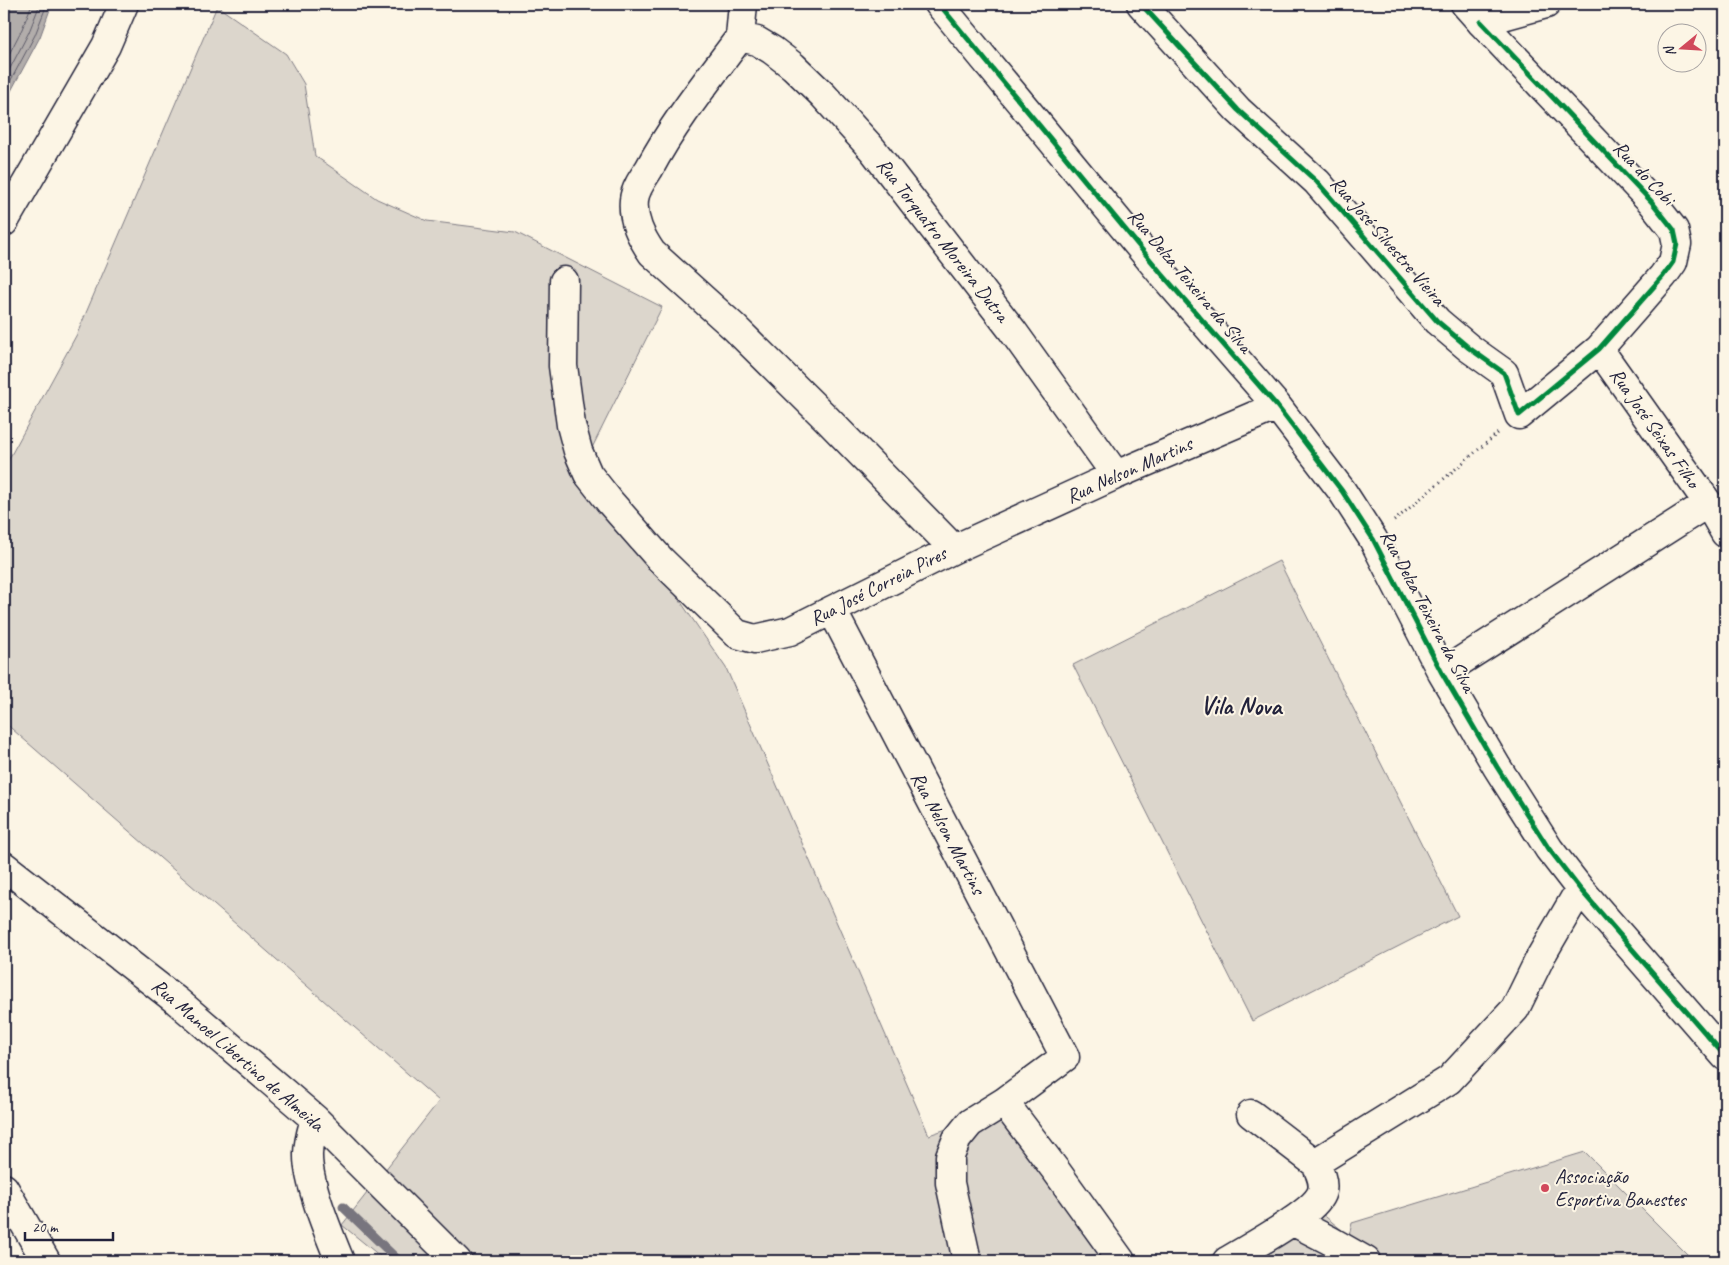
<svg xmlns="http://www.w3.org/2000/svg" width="1729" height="1265" font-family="Caveat,sans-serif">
<rect width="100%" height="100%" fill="#fcf5e5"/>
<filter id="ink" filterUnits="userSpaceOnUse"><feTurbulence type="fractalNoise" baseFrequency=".02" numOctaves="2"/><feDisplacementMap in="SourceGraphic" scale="10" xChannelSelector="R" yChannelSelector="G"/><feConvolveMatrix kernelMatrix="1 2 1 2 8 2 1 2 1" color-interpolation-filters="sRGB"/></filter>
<g filter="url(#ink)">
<!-- green -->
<path fill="#dcd6cc" stroke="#7f7c84" d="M 217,6 L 286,54 L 304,84 L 315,156 L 377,199 L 427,221 L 515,232 L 662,307 L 585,462 L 726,668 L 929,1135 L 1002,1110 L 1121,1261 L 386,1261 L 342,1225 L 439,1101 L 4,722 L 4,468 L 77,334 Z
M 1279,561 L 1458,916 L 1252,1021 L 1073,665 Z
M 1585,1152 L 1694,1261 L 1198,1261 L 1315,1208 L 1349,1236 L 1352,1223 Z"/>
<!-- water -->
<path fill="#b2adab" stroke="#78757e" d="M 4,4 L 52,4 L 40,37 L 4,104 Z"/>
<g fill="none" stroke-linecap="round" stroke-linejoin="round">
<!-- shore -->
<path stroke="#5c5a68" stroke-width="1" d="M 4,64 L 22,29 L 32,4
M 4,80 L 29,32 L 40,4
M 4,93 L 35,35 L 47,4"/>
<!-- stream -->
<path stroke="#78757e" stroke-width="9" d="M 343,1207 L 399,1261"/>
<!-- minor casing -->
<g stroke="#22223b" stroke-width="31">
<path id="minor" d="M 939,4 L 1162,274 L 1277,406 L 1342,491 L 1373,539 L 1442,673 L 1497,767 L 1549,849 L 1580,889 L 1725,1056
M 1141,4 L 1238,110 L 1317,182 L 1437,321 L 1469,348 L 1504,373 L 1519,415 L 1599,349 L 1663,276 L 1673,262 L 1677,244 L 1674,230 L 1651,201 L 1481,22
M 740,37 C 708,80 674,122 649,169 C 643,178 635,189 634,200 C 632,220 641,237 652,253 L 734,327 L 826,418 L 954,549
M 740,37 L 757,41 L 772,50 L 793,66 L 823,95 L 873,150 L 1012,330 L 1116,475
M 740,37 L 743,4
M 4,222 L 106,46 L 124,4
M 564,281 L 563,366 L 571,425 L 578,451 L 588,474 L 610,502 L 660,559 L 737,634 L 755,639 L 790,631 L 954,549 L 1116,475 L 1277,406
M 1599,349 L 1708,503 L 1725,533
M 832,610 L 1065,1057 L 1004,1102 L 970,1123 L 957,1139 L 950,1156 L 950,1183 L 967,1261
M 1442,673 L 1708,503
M 4,866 L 177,1001 L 315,1119 L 457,1261
M 1004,1102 L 1057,1172 L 1121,1261
M 315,1119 C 312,1130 308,1142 308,1154 C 307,1182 329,1234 340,1261
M 1315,1163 L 1449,1080 L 1515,1009 L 1541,956 L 1580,889
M 4,1188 L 46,1261
M 1292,1221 L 1329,1240 L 1366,1261
M 1227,1261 C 1248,1248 1309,1216 1320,1196 C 1326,1186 1320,1172 1315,1163 L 1251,1114"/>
</g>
<!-- major casing -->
<g stroke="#22223b" stroke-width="31">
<path id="major" d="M 1465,4 L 1481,22 L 1546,4"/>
</g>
<!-- path -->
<path stroke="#22223b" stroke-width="3" stroke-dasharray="1 4" stroke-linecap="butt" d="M 1394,521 L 1498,433"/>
<!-- minor -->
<use href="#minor" stroke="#fcf5e5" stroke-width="28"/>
<!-- major -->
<use href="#major" stroke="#fcf5e5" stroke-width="28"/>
<!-- cycleway casing -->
<g stroke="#fcf5e5" stroke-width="8">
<path id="cycleway" d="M 939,4 L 1162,274 L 1277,406 L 1342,491 L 1373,539 L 1442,673 L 1497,767 L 1549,849 L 1580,889 L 1725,1056
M 1141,4 L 1238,110 L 1317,182 L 1437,321 L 1469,348 L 1504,373 L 1519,415 L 1599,349 L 1663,276 L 1673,262 L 1677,244 L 1674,230 L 1651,201 L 1481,22"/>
</g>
<!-- cycleway -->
<use href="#cycleway" stroke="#00873e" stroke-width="5"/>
</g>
</g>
<!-- markers -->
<circle fill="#d1495b" stroke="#fcf5e5" stroke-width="2" cx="1545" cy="1188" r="5"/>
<g text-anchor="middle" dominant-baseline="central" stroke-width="4" stroke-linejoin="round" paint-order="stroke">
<!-- street labels -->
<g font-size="20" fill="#22223b" stroke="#fcf5e5">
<text transform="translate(1644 173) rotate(47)">Rua do Cobi</text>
<text transform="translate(943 240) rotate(52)">Rua Torquatro Moreira Dutra</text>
<text transform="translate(1388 241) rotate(49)">Rua José Silvestre Vieira</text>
<text transform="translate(1190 281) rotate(50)">Rua Delza Teixeira da Silva</text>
<text transform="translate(1655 428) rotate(55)">Rua José Seixas Filho</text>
<text transform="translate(1129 470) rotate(-24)">Rua Nelson Martins</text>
<text transform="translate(878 586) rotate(-27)">Rua José Correia Pires</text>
<text transform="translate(1428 611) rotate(62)">Rua Delza Teixeira da Silva</text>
<text transform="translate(948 833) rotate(62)">Rua Nelson Martins</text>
<text transform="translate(238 1055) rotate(41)">Rua Manoel Libertino de Almeida</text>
</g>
<!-- poi labels -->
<g font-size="20" fill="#22223b" stroke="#fcf5e5" text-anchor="start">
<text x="1555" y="1176">Associação<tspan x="1555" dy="23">Esportiva Banestes</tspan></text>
</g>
<!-- district labels -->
<g font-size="25" font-weight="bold" fill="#22223b" stroke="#fcf5e5">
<text x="1241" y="706">Vila Nova</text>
</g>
</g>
<!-- margin -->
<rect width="1729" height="1265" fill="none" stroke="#fcf5e5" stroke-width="20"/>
<rect x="10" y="10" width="1709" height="1245" fill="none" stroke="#22223b" stroke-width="2" filter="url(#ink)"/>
<!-- north arrow -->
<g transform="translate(1682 48) rotate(252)"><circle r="24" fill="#fcf5e5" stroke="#a5a1a1"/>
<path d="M0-4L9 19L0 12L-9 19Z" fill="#d1495b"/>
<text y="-8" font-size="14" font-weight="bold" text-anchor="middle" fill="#22223b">N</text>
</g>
<!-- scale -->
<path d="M25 1232v8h88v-8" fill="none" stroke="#22223b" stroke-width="2.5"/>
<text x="32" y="1232" font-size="15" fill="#22223b" stroke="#fcf5e5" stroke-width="4" paint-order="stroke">20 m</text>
</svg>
